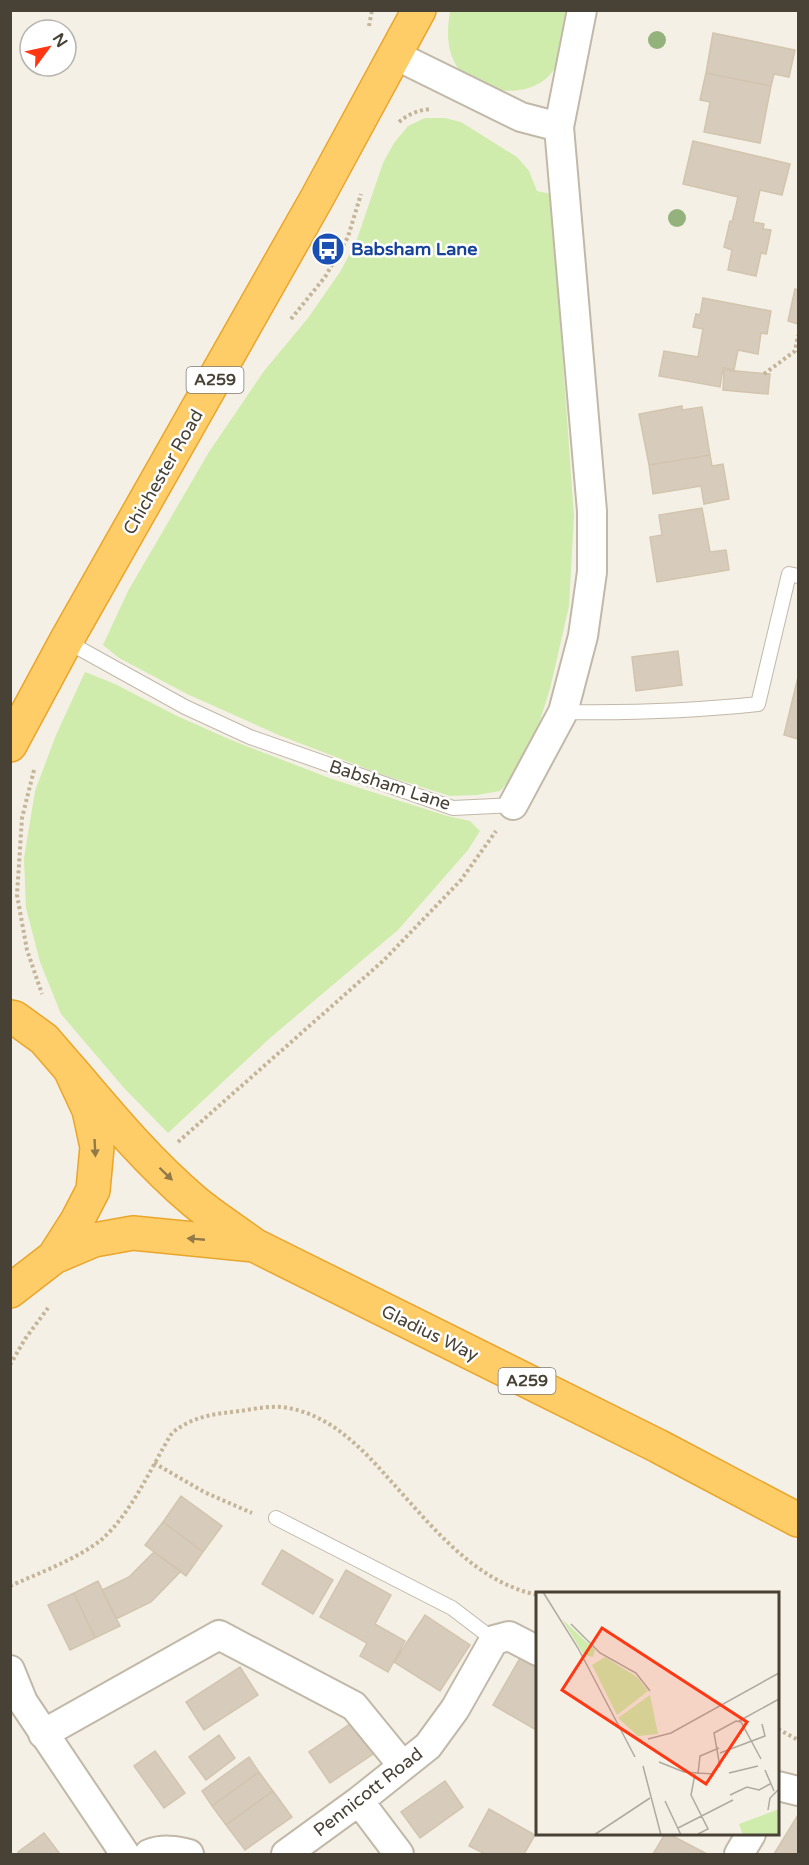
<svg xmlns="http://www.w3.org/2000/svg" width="809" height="1865" font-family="'Varela Round',sans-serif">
<rect width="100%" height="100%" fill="#f4f0e6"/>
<!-- green -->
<path fill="#cfecac" d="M 450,11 L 569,11 C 566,24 562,53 557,64 C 540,101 480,97 458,68 C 446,51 447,30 450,11 Z
M 425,118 L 445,118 L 461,122 L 517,157 L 529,171 L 537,191 L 551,194 L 574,516 L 569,606 L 550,689 L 536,733 L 514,776 L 500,791 L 477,795 L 450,796 L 380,774 L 281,736 L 187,694 L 119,658 L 103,645 L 128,591 L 209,452 L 264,371 L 308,318 L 340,272 L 356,242 L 383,163 L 394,143 L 408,126 Z
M 85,672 L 115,684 L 177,716 L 231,740 L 332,779 L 447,816 L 470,821 L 480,831 L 468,850 L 398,930 L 270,1038 L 168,1133 L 124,1088 L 61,1014 L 40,962 L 26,908 L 24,858 L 35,791 L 56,735 Z"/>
<!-- building -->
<path fill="#d7ccbb" stroke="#d2c4ad" stroke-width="1.5" d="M 713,33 L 795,50 L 789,77 L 774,74 L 771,86 L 706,73 Z
M 706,73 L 771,86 L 760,143 L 704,132 L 710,102 L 700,100 Z
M 693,141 L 790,164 L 782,195 L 760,190 L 753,222 L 764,224 L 763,229 L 771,230 L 766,254 L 761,253 L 756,276 L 728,270 L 732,250 L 724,247 L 730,221 L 732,222 L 738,197 L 683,184 Z
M 795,289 L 798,290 L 798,324 L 788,321 Z
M 703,298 L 771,311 L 767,334 L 761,333 L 758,354 L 738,350 L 734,370 L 723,368 L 720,387 L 659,376 L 664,351 L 698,357 L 703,329 L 693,327 L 696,314 L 700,315 Z
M 724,370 L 770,374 L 768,394 L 723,390 Z
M 682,406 L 682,410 L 702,407 L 710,455 L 649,465 L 639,414 Z
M 710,455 L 712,466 L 723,464 L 729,499 L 704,504 L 701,486 L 653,494 L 649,465 Z
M 702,508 L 710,552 L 726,550 L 729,570 L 657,582 L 650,537 L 662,535 L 659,515 Z
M 678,651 L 682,685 L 636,691 L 632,657 Z
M 798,677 L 798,739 L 784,735 Z
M 181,1496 L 222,1526 L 203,1552 L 163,1522 Z
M 163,1522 L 203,1552 L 186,1576 L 145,1545 Z
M 282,1550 L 333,1580 L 313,1614 L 262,1584 Z
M 154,1552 L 181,1571 L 151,1602 L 116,1619 L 102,1590 L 129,1577 Z
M 346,1570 L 391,1595 L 375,1624 L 405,1641 L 388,1672 L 360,1656 L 367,1643 L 320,1617 Z
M 98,1581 L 120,1626 L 95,1638 L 74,1593 Z
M 74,1593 L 95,1638 L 70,1650 L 48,1605 Z
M 425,1615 L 470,1645 L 440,1691 L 394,1662 Z
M 520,1658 L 538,1669 L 538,1731 L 493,1705 Z
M 240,1667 L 258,1695 L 204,1730 L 186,1702 Z
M 360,1717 L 382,1748 L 330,1783 L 309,1752 Z
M 219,1735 L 235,1758 L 206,1780 L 189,1757 Z
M 155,1751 L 185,1793 L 164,1808 L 134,1766 Z
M 249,1757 L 259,1772 L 212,1806 L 202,1791 Z
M 259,1772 L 273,1791 L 226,1825 L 212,1806 Z
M 445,1781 L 463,1807 L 420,1838 L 401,1812 Z
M 273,1791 L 292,1817 L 245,1850 L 226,1825 Z
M 489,1809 L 535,1835 L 524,1854 L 485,1854 L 469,1846 Z
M 798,1815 L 798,1854 L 774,1854 Z
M 44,1833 L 60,1854 L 19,1854 L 18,1852 Z
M 665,1834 L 669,1834 L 707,1854 L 653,1854 Z"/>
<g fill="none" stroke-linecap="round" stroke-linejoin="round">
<!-- lane casing -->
<g stroke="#c1b8a8" stroke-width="16">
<path id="lane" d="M 66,641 L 185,707 L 250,737 L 453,808 L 513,805
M 563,712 C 628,713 693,711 758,704 L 789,574 L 798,576
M 276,1518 L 452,1608 L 494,1640"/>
</g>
<!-- street casing -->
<g stroke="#c1b8a8" stroke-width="32">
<path id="street" d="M 395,55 L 521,117 L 559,127
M 513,805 L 563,712 L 583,636 L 592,572 L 592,511 L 559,127 L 582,10
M 10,1670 L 23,1702 L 125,1854
M 43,1734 L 219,1635 L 354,1706 L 403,1766
M 778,1786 L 798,1791
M 359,1801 L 399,1854
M 149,1854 C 161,1849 177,1850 189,1854
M 286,1854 L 359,1801 L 428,1746 L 455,1709 L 494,1640 L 509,1636 L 538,1651
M 739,1854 L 751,1834"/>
</g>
<!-- highway casing -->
<g stroke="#eaa52b" stroke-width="36">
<path id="highway" d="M 10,745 L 66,641 L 317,198 L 419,10
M 10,1017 L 15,1018 L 44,1039 L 70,1069 L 89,1110 L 97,1147 L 93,1190 L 77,1221 L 54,1257 L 10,1291
M 70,1069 C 109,1115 148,1162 194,1201 C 213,1217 234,1230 254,1245 L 658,1446 L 798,1520
M 54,1257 L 94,1240 L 133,1233 L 254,1245"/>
</g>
<!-- path -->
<path stroke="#c4b598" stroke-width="4" stroke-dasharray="3 3" stroke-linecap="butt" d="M 369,26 L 372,10
M 399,122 C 408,114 419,110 431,109
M 291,319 L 325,277 L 348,237 L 361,194
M 764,374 L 795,351 L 798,335
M 34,770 L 22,818 L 17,895 L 27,950 L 42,994
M 178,1142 L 384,960 L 461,880 L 496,831
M 10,1365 L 25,1339 L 48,1308
M 154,1463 L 204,1492 L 252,1513
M 10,1586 C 37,1574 79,1558 101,1540 C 132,1513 151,1467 172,1433 C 193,1416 214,1414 240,1411 C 253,1409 268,1406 281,1407 C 327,1412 360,1446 389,1479 C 431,1525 474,1582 538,1595
M 778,1729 L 798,1740"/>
<!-- lane -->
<use href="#lane" stroke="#fff" stroke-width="14"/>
<!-- street -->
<use href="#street" stroke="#fff" stroke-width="28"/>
<!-- highway -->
<use href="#highway" stroke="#ffcd67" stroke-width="33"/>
</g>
<!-- trees -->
<g fill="#94b27b">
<circle cx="657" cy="40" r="9"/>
<circle cx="677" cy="218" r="9"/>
</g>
<!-- one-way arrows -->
<defs><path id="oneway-solid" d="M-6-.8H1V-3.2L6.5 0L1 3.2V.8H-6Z" transform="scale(1.5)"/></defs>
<g fill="#917949">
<use href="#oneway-solid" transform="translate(95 1148) rotate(87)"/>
<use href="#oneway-solid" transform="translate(166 1174) rotate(44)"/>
<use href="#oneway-solid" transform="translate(196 1239) rotate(-175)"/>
</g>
<!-- icons -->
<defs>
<g id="bus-disc" transform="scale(1.725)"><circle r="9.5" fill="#1a4fb4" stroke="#fff"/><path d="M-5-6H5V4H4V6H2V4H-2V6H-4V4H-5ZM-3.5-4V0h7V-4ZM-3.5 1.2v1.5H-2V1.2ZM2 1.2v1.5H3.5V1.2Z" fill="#fff"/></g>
</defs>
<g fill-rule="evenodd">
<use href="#bus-disc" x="328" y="249"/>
</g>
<g text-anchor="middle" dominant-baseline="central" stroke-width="5" stroke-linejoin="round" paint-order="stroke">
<!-- shield labels -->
<g fill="#fff" stroke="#7f7a72" stroke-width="1.5">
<rect x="186.5" y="367" width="57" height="26" rx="4.5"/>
<rect x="498.5" y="1368" width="57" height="26" rx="4.5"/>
</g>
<g font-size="16" font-weight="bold" fill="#484135">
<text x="215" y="380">A259</text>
<text x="527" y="1381">A259</text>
</g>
<!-- transit labels -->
<g font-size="18" font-weight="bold" fill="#164399" stroke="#fff" text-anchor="start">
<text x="351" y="249">Babsham Lane</text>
</g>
<!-- street labels -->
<g font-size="18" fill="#484135" stroke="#fff">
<text transform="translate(163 472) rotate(-60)">Chichester Road</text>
<text transform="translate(390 785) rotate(18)">Babsham Lane</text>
<text transform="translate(430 1333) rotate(26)">Gladius Way</text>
<text transform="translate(368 1792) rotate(-38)">Pennicott Road</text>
</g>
</g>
<!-- overview -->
<g transform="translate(536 1592)">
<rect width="243" height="243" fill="#f4f0e6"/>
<path d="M 26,27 L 59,58 L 57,65 L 48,63 ZM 69,65 L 101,85 L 112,99 L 81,123 L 56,73 ZM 114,103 L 122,142 L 102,144 L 82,126 ZM 243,217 L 243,243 L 207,243 L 203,232 Z" fill="#cfecac"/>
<path fill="none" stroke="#afaa9f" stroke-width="1.5" d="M 7,0 L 42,56 L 99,165M 35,32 L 64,61 L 100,81 L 114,99M 203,129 L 243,107M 85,136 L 106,149M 112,147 L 135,141 L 243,81M 184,161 L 229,144 L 226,132M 123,170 L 148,180 L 177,182M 107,174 L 125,243M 184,175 L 178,141 L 200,129 L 205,130 L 225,167M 229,178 L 238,199M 193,181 L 222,174M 159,182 L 155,203 L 172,237 L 162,242M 162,182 L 164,164 L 183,156M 194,203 L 211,195 L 223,198 L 234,192M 129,209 L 145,243M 232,218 L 234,206 L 243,197M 142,236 L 197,208M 58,243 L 114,206"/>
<path fill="#ff3813" fill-opacity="0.15" stroke="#ff3813" stroke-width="3" d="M 66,36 L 211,130 L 170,192 L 26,98 Z"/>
<rect width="243" height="243" fill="none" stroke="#484135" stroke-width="3"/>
</g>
<!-- border -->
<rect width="809" height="1865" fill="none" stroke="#484135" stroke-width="24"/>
<!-- north arrow -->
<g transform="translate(48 48) rotate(57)"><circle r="28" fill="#ffffff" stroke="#b6b3ae" stroke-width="1.5"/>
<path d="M0-4.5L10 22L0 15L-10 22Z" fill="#ff3813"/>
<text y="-9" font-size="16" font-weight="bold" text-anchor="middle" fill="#484135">N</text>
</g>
</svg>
